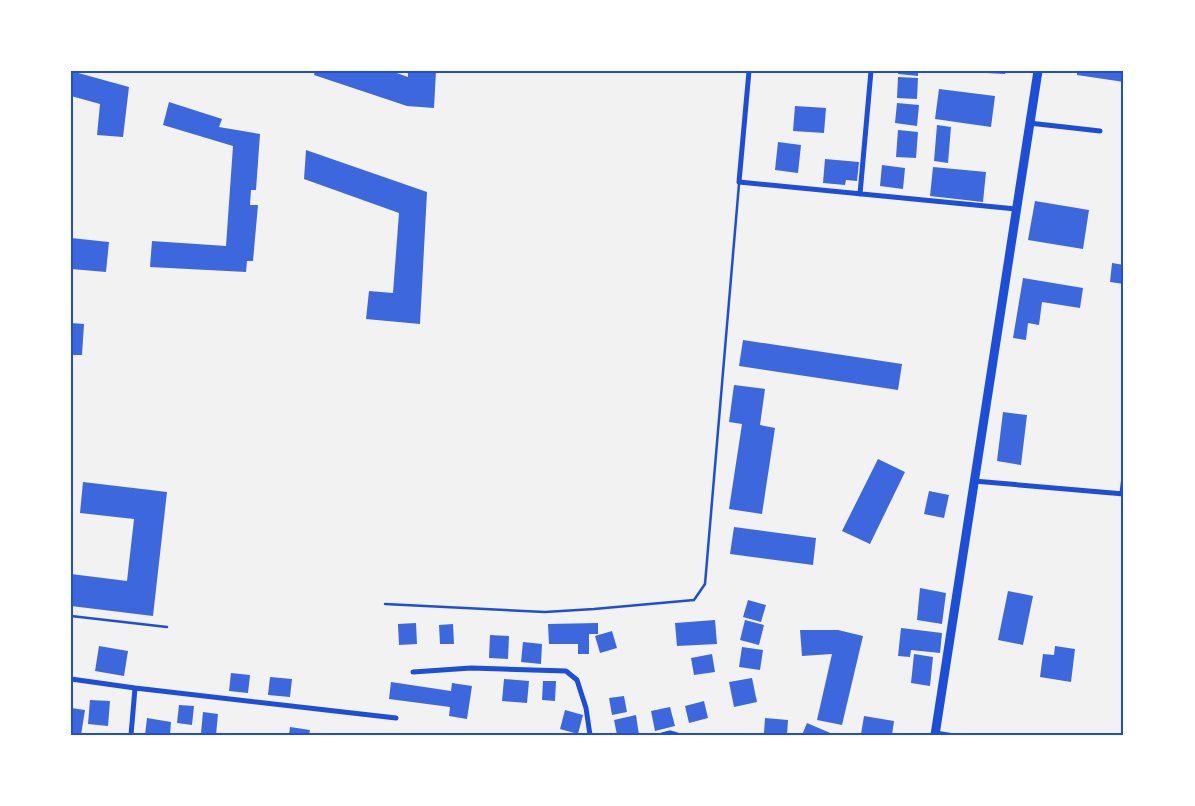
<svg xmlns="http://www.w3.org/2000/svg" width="1195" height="806" font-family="'Fira Sans Condensed',sans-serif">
<rect width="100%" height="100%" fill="#f2f2f2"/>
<!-- building -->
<path fill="#3d67dc" d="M 71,71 L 129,87 L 123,137 L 97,135 L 100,104 L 71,96 Z
M 315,71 L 391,71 L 408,77 L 408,71 L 436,71 L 434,108 L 407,106 L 314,75 Z
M 898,71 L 918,71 L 918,76 L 898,74 Z
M 986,71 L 1006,71 L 1005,74 L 986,73 Z
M 1077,71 L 1124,71 L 1124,82 L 1077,75 Z
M 898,77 L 918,78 L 917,99 L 897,98 Z
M 939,89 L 995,96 L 991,127 L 935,119 Z
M 169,102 L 222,119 L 219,127 L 260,134 L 256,190 L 251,190 L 250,205 L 258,205 L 253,261 L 247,261 L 246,272 L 150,267 L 152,241 L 226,246 L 233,146 L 163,125 Z
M 897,103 L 919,105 L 917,126 L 895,123 Z
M 795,106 L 826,108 L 824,133 L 793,131 Z
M 937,125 L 951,127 L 948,163 L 934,161 Z
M 898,130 L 918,132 L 916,158 L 896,157 Z
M 778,142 L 801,145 L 798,173 L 775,170 Z
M 306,150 L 427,192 L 420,324 L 366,319 L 369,291 L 393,293 L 399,213 L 304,179 Z
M 825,159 L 859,162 L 857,181 L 846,180 L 845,185 L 823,183 Z
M 882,165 L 905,168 L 903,189 L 880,186 Z
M 933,167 L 986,172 L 983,202 L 930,196 Z
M 1035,201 L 1089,210 L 1083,249 L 1028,240 Z
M 71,238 L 109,242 L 106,272 L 71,269 Z
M 1112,263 L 1124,265 L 1124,284 L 1110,282 Z
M 1023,278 L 1083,288 L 1080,308 L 1042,302 L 1039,325 L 1028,323 L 1026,340 L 1013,338 Z
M 71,323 L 84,324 L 82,355 L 71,355 Z
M 743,340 L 902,364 L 898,390 L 739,366 Z
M 734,385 L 765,389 L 760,425 L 775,428 L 762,514 L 729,509 L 742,424 L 729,422 Z
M 1003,412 L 1027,415 L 1021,465 L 997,461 Z
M 878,459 L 905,472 L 870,544 L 842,531 Z
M 83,482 L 167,492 L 153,616 L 71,606 L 71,574 L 127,581 L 134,519 L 80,513 Z
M 929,491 L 949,495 L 944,518 L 924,514 Z
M 734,527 L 816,538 L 813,565 L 730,554 Z
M 920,588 L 946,593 L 942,624 L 917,620 Z
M 1008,591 L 1033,596 L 1023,645 L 998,640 Z
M 748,600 L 766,605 L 761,622 L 743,617 Z
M 715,620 L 717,644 L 677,646 L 675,623 Z
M 745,620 L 764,625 L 759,645 L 740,640 Z
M 416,623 L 417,644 L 399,645 L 398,624 Z
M 598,623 L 598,634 L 589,634 L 589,654 L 578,654 L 578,644 L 549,644 L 548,624 Z
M 453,624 L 454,644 L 440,644 L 439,625 Z
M 901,628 L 942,633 L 940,653 L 911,650 L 910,657 L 898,656 Z
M 800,630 L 838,630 L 863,636 L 842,725 L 817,720 L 832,654 L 802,656 Z
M 612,631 L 617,648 L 600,653 L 595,636 Z
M 490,635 L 509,636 L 508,659 L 489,658 Z
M 523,642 L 542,644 L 541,664 L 521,662 Z
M 99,646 L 128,651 L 124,676 L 95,671 Z
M 1055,646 L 1075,649 L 1071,682 L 1040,677 L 1043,654 L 1054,655 Z
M 742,647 L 763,650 L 760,670 L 739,667 Z
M 712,654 L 715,672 L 694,675 L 691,658 Z
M 914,654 L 933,657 L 930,686 L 911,683 Z
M 231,673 L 250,675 L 248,693 L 229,691 Z
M 270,677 L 292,679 L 290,697 L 268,695 Z
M 752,678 L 757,702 L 734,707 L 729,682 Z
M 504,679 L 529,681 L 527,703 L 502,701 Z
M 543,681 L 556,681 L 555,701 L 542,700 Z
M 391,682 L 451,691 L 452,683 L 472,686 L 467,719 L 449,716 L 450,707 L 389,699 Z
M 624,696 L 627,712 L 612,715 L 609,698 Z
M 90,700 L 110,701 L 108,726 L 88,724 Z
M 704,701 L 708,718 L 689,723 L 685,706 Z
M 179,705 L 194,706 L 192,725 L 177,723 Z
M 670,707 L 675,726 L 655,731 L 651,711 Z
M 71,708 L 85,710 L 81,735 L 71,734 Z
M 565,710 L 583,715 L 578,734 L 560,729 Z
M 203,712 L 218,714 L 216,735 L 201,733 Z
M 636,715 L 639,735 L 617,735 L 614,720 Z
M 864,716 L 894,721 L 892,735 L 861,734 Z
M 147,718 L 171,722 L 170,735 L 145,735 Z
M 765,718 L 788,720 L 787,735 L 764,733 Z
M 807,723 L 835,735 L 802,735 Z
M 290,727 L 310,730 L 309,735 L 289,735 Z"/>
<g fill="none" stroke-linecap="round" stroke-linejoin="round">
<!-- service -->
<path stroke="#1d4ed8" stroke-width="2.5" d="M 385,604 L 545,612 L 594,609 L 694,600 L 705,584 L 739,184
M 71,616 L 167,627
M 937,732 L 956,735"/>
<!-- minor -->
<path stroke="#1d4ed8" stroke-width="5" d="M 749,71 L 739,182 L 1016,209
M 1029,123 L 1100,131
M 860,194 L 871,71
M 974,481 L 1124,494
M 1122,493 L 1124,476
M 413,672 L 471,668 L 566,671 L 577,680 L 586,708 L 590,735
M 71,679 L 135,688 L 396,718
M 131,735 L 135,688
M 662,735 L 670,733 L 677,735"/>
<!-- primary -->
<path stroke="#1d4ed8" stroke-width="9" d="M 935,735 L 1038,71"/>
</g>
<!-- border -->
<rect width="1195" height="806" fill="none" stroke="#ffffff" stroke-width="145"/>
<rect x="72" y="72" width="1050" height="662" fill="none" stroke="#1d4ed8" stroke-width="2"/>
</svg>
